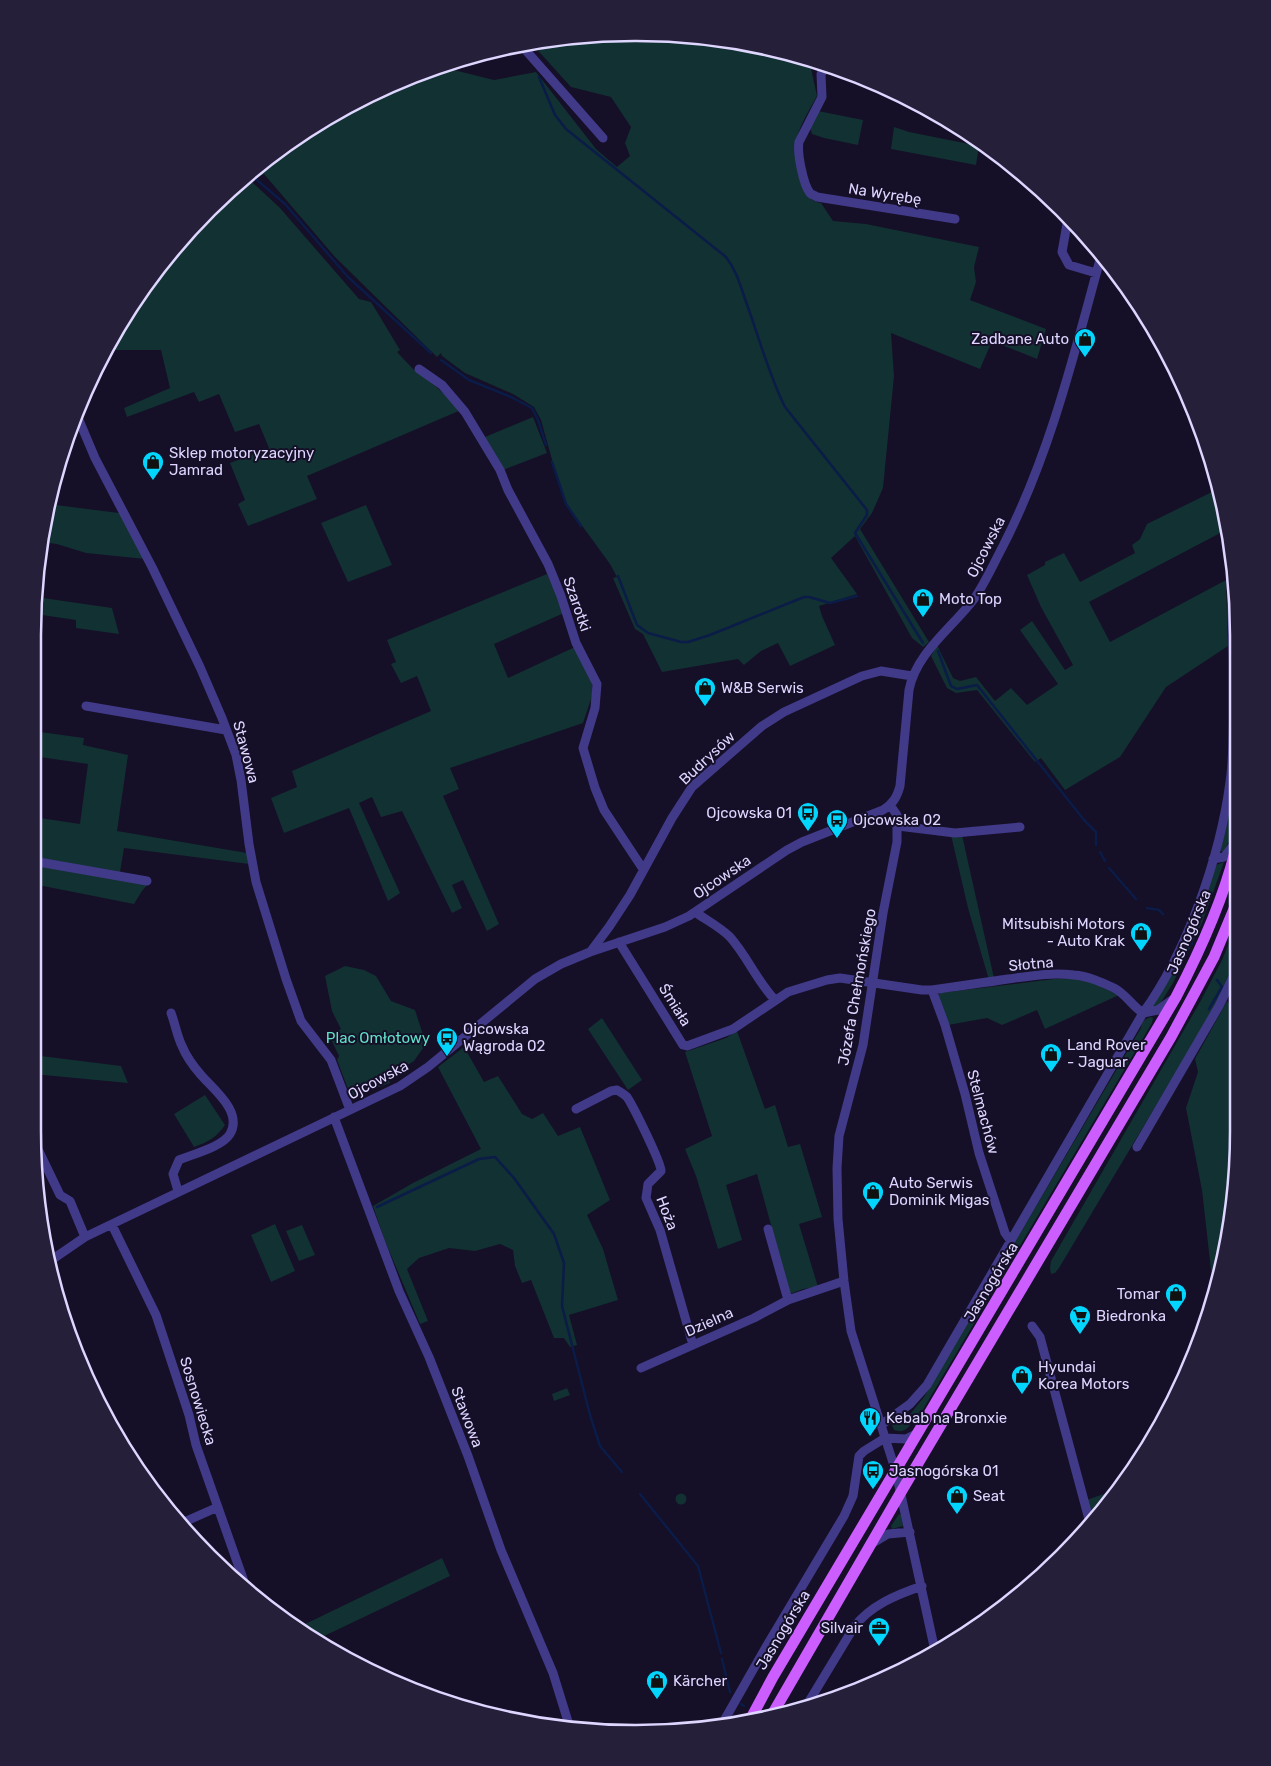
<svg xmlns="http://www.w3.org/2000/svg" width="1271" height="1766" font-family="Rubik,sans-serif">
<rect width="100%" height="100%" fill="#150f28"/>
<!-- green -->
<path fill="#123132" d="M 675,34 L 792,53 L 816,62 L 810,64 L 817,96 C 797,132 788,144 803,185 C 807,194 811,202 821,203 L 833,221 L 866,224 L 979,247 L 974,267 L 976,282 L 970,300 L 1046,329 L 1037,359 L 992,341 L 980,369 L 891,333 L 894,376 L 883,488 L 872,513 L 860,529 L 929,642 L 923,647 L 912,638 L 855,536 L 831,558 L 857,594 L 819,606 L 822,616 L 835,645 L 790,666 L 778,643 L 761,651 L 744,665 L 738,659 L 662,672 L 643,634 L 635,629 L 613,578 L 617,577 L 610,564 L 567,505 L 556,474 L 541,420 L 534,407 L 513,394 L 465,373 L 442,356 L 441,353 L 437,357 L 335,257 L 264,174 L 251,181 L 280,208 L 359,299 L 371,302 L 400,350 L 397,352 L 413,369 L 428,379 L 461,410 L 307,476 L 317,499 L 248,526 L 238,504 L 245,500 L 230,463 L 269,448 L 259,424 L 235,432 L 219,394 L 199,402 L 194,392 L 127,417 L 124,408 L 170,388 L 161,350 L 113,350 L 109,342 L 113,334 L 182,238 L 238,182 L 334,113 L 438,66 L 494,80 L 536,72 L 596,149 L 617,167 L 630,156 L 625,143 L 631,127 L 611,97 L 571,87 L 532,44 L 557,38 Z
M 818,111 L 863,120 L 858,145 L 824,138 L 812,134 L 810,128 Z
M 894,127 L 909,132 L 979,146 L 976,165 L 891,149 Z
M 533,417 L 547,453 L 503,470 L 485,437 Z
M 1218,489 L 1226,530 L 1089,602 L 1110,642 L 1226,580 L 1228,646 L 1166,687 L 1120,757 L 1065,790 L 1041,758 L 1035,762 L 977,690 L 956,693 L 947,688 L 931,656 L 937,645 L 953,678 L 960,681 L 976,677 L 995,701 L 1011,688 L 1027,705 L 1058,684 L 1020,630 L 1032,621 L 1065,670 L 1073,665 L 1041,607 L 1027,575 L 1045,565 L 1045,562 L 1064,553 L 1080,582 L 1135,553 L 1132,545 L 1140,539 L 1147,524 Z
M 48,504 L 119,513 L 145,559 L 86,553 L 57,544 L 42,542 L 44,518 Z
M 366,505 L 392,565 L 348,582 L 321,523 Z
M 547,574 L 564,613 L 494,644 L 508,678 L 575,647 L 592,681 L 592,696 L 583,723 L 450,768 L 459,789 L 443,796 L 499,924 L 487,931 L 463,880 L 452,885 L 462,908 L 452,913 L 402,811 L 381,817 L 372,797 L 359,803 L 400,893 L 388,901 L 349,808 L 284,833 L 271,798 L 297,787 L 292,771 L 431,711 L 417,676 L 401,683 L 391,664 L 396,662 L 387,640 Z
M 36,597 L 112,608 L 119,634 L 76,628 L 76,620 L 35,614 Z
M 33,731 L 84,738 L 83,745 L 128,755 L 117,831 L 247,853 L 249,864 L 124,848 L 120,872 L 148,884 L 142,891 L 134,904 L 33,884 L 33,817 L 80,824 L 88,764 L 33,756 Z
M 1235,760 C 1235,782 1240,837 1222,852 L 1220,851 Z
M 951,835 L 962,835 L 994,978 L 989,980 L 968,908 Z
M 1224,862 L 1202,923 L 1173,983 L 1158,1007 L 1152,1007 L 1216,865 Z
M 1236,926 L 1236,963 L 1216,1005 L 1059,1268 L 1055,1273 L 1051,1274 L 1050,1268 L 1051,1261 L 1200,1002 L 1222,960 Z
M 345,966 L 364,970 L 376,976 L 391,1001 L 415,1010 L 426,1044 L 414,1061 L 388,1077 L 390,1083 L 351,1097 L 337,1060 L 339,1056 L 329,1035 L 341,1029 L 332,1011 L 325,976 Z
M 1074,978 L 1093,983 L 1119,995 L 1045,1029 L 1037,1010 L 1002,1025 L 987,1018 L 948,1025 L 937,998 L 940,993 L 1054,979 Z
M 1227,1001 L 1236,1013 L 1237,1170 L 1218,1287 L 1214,1297 L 1202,1190 L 1186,1108 L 1198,1072 L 1195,1059 Z
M 1151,1017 L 1153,1018 L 1152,1023 L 915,1423 L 912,1422 C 907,1430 903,1433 894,1430 L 891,1423 L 895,1418 L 901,1421 L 907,1418 L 924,1397 L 1141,1028 C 1142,1021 1145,1019 1151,1017 Z
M 602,1018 L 642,1080 L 628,1090 L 588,1029 Z
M 737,1031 L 765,1109 L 775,1105 L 788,1147 L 800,1144 L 822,1217 L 799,1224 L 818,1287 L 803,1289 L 790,1294 L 757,1174 L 726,1185 L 742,1240 L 718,1249 L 696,1176 L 685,1149 L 712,1136 L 685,1052 L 726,1038 Z
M 464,1047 L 484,1082 L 498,1076 L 522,1114 L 532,1119 L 543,1113 L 558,1136 L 580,1127 L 610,1200 L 587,1215 L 603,1249 L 618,1300 L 569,1315 L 577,1345 L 570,1347 L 564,1338 L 554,1338 L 531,1280 L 522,1283 L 515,1266 L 513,1250 L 500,1244 L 475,1251 L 449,1248 L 419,1258 L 407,1269 L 428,1321 L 420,1324 L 385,1241 L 373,1206 L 413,1183 L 481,1149 L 438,1067 Z
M 33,1055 L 121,1066 L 128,1083 L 33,1074 Z
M 205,1095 L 225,1125 C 217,1137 208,1142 194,1147 L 174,1114 Z
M 275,1224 L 295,1271 L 271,1282 L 251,1235 Z
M 302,1225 L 315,1255 L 299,1261 L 286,1231 Z
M 567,1388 L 570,1395 L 554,1401 L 552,1394 Z
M 1120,1488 L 1114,1498 L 1093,1520 L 1087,1500 Z
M675.5 1499a5.5 5.5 0 1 1 11 0a5.5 5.5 0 1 1-11 0Z
M 899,1514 L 901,1515 L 903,1526 L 892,1529 L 891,1526 Z
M 442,1558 L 450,1576 L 320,1638 L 301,1626 Z"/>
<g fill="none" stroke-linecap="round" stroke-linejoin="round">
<!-- stream -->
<path stroke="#0a1c47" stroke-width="2.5" d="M 539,77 L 555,115 L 566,129 L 726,257 C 736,270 740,284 745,299 C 758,334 768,373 785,407 L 867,510 L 867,515 L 855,533 L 923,643
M 251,173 L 257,180 L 285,204 L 348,277 L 431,353
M 441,360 L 469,380 L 511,397 L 532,408 L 538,420 L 546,445
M 552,462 L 566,504 L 581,526
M 618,576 L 637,625 L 648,633 L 681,642 L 688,642 L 710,635 L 804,597 L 809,597 L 830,603 L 857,596
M 938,651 L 951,686 L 957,689 L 977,685 L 1084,820 L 1096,832 L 1096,845
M 1100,852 L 1105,861
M 1109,868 L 1136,899
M 1147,908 L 1159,910 L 1163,914
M 1188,939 L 1192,944
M 1217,980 L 1222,987
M 1229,996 L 1236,1005
M 1209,1009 L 1222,987
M 377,1207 L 479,1159 L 495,1157 L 514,1178 L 554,1234 L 564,1263 L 562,1306 L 590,1415 L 600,1446 L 622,1472
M 640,1494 L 698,1566 L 721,1653
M 722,1659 L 730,1692
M 741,1704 L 744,1706"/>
<!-- minor -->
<path stroke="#413a88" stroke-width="9" d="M 522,46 L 603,138
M 826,66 L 821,74 L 822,97 L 799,142 C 797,153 803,184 810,193 C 812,195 814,195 817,197 L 955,219
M 1067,224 L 1062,252 L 1069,265 L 1096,273
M 419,369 L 442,385 L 465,412 L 500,470 L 508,490 L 548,564 L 561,596 L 576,643 L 597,684 L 595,708 L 583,748 L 595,788 L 604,810 L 643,869
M 76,413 L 95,458 L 152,567 L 200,667 L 222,718 L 236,755 L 241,780 L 249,844 L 256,882 L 286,979 L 301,1021 L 331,1060 L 350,1110
M 1230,544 L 1234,679
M 86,706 L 226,730
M 890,805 L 897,815 L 897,842 L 883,913 L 863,1045 L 839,1136 L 837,1168 L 838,1219 L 844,1281 L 851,1331 L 896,1472 L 935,1651
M 898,826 L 955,833 L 1020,827
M 1213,859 L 1224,857 L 1235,843
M 33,861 L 147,881
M 695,912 C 706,920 720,927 730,937 C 747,956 757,981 775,1000
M 619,942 L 683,1045 L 687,1046 L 733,1029 L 788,992 L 827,980 L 840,978 L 922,990 L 932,990 C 957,986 983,983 1008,979 C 1030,976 1052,972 1074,975 C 1088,976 1101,982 1114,988 C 1126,994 1132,1006 1143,1013 L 1158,1010 L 1172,1000
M 591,951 L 609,927 L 630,895 L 672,818 L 692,787 L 762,726 L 784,712 L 862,676 L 881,671 L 912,676
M 932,990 L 945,1025 L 965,1094 L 979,1153 L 1005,1233 L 1010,1240
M 171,1013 C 175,1023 177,1036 182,1046 C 186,1056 194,1067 201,1075 C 214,1090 243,1112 230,1134 C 222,1147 193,1154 179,1160 L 173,1174 L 178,1191
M 576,1109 L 611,1091 L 617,1090 C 620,1092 624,1094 627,1097 C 633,1106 661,1162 661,1171 L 648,1184 L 646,1198 L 660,1230 L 693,1345
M 334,1117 L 399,1291 L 429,1357 L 468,1456 L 501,1550 L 553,1673 L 570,1728
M 34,1141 L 60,1195 L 70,1201 L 85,1237
M 1137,1147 L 1219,1006 L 1236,971
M 112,1225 L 156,1315 L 189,1415 L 196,1445 L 247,1590
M 768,1229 L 788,1300
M 50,1261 L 85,1237 L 400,1086 L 428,1067 L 535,979 L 561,964 L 590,952 L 665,927 L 689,916 L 787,850 L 802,842 L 883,810 C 893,804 897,797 900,786 L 909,690 C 916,653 952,628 974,599 C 985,583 994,563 1003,546 C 1050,454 1074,355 1101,256
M 1032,1326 L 1040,1337 L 1090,1523
M 641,1368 L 754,1318 L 788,1300 L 844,1281
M 881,1425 L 910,1404 L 927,1385 L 1143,1013 C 1187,952 1220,857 1230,782 C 1234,755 1233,726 1234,698
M 885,1438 L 906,1439 L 918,1433
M 184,1522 L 218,1507
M 873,1543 L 888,1534 L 910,1532
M 808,1703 L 854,1627 C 871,1605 896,1595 922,1586
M 721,1726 L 766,1647 L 844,1516 L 853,1496 L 859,1456 L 864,1451 L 885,1438"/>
<!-- major -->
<path stroke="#cc5dff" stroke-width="11" d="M 773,1713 L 901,1492 L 1171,1037 L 1214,957 L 1236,904
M 751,1718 L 773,1677 L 1176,997 C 1200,951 1222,903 1235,852"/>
</g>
<!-- icons -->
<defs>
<g id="shop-pin" transform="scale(1.125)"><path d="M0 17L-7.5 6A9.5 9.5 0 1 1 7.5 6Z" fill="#02d6ff" stroke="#150f28"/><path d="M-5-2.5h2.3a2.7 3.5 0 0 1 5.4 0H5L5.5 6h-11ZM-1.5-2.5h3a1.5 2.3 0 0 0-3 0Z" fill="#111"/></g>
<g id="bus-pin" transform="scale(1.125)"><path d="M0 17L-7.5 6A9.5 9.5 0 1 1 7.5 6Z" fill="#02d6ff" stroke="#150f28"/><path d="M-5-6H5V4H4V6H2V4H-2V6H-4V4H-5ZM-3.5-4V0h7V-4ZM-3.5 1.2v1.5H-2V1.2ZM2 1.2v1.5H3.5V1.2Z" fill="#111"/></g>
<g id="supermarket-pin" transform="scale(1.125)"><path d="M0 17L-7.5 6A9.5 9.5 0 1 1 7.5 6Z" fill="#02d6ff" stroke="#150f28"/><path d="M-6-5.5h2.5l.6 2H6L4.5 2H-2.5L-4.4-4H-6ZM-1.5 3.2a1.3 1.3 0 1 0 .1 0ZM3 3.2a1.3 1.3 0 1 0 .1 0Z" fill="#111"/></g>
<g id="restaurant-pin" transform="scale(1.125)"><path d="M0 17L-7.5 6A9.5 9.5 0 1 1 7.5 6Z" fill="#02d6ff" stroke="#150f28"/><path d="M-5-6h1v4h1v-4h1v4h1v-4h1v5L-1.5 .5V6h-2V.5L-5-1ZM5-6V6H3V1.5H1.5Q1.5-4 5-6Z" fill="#111"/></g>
<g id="office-pin" transform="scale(1.125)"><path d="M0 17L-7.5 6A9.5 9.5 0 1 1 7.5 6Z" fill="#02d6ff" stroke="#150f28"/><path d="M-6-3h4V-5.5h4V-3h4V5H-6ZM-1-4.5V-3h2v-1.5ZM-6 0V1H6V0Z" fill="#111"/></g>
</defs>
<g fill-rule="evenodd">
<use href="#shop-pin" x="1085" y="339"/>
<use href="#shop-pin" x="153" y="462"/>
<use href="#shop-pin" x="923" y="599"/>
<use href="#shop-pin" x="705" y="688"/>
<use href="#bus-pin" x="808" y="813"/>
<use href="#bus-pin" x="837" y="820"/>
<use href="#shop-pin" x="1141" y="933"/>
<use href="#bus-pin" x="447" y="1038"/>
<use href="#shop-pin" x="1051" y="1054"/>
<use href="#shop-pin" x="873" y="1192"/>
<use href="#shop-pin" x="1176" y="1294"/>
<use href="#supermarket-pin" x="1080" y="1316"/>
<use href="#shop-pin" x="1022" y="1376"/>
<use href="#restaurant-pin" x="870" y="1418"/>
<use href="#bus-pin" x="873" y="1471"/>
<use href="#shop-pin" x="957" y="1496"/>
<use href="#office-pin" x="879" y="1628"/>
<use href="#shop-pin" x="657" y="1681"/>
</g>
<g text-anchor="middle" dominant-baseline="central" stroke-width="4" stroke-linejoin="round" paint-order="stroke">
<!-- street labels -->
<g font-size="15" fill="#ded6ff" stroke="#150f28">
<text transform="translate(885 194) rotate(9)">Na Wyrębę</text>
<text transform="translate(986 547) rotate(-63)">Ojcowska</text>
<text transform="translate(577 604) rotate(71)">Szarotki</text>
<text transform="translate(246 752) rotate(75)">Stawowa</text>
<text transform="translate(707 758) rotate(-43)">Budrysów</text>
<text transform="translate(722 877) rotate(-34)">Ojcowska</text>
<text transform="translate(1189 932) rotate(-67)">Jasnogórska</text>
<text transform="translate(1031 964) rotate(-5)">Słotna</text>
<text transform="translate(857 987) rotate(-80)">Józefa Chełmońskiego</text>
<text transform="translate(675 1005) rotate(58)">Śmiała</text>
<text transform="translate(378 1080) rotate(-28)">Ojcowska</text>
<text transform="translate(983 1112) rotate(75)">Stelmachów</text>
<text transform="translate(667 1213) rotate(69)">Hoża</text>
<text transform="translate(991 1282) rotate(-59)">Jasnogórska</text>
<text transform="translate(709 1322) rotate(-24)">Dzielna</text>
<text transform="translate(198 1401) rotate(73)">Sosnowiecka</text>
<text transform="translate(467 1417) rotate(69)">Stawowa</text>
<text transform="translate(783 1630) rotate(-59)">Jasnogórska</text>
</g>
<!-- poi labels -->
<g font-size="15" fill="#ded6ff" stroke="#150f28" text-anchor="start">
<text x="1069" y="339" text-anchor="end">Zadbane Auto</text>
<text x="169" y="453">Sklep motoryzacyjny<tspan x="169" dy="17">Jamrad</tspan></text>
<text x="939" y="599">Moto Top</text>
<text x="721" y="688">W&amp;B Serwis</text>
<text x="792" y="813" text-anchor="end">Ojcowska 01</text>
<text x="853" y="820">Ojcowska 02</text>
<text x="1125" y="924" text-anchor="end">Mitsubishi Motors<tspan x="1125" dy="17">- Auto Krak</tspan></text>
<text x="463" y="1029">Ojcowska<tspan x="463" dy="17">Wągroda 02</tspan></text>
<text x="1067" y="1045">Land Rover<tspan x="1067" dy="17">- Jaguar</tspan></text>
<text x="889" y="1183">Auto Serwis<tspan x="889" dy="17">Dominik Migas</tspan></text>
<text x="1160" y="1294" text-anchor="end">Tomar</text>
<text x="1096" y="1316">Biedronka</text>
<text x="1038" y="1367">Hyundai<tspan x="1038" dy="17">Korea Motors</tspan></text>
<text x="886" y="1418">Kebab na Bronxie</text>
<text x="889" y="1471">Jasnogórska 01</text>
<text x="973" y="1496">Seat</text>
<text x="863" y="1628" text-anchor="end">Silvair</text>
<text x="673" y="1681">Kärcher</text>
</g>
<!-- park labels -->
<g font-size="15" fill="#5fe2c9" stroke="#150f28">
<text x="378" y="1038">Plac Omłotowy</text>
</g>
</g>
<!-- crop -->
<path d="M0 0H1271V1766H0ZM635 41H636A594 594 0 0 1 1230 635V1131A594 594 0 0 1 636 1725H635A594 594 0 0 1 41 1131V635A594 594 0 0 1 635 41Z" fill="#251f39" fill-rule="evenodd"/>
<path fill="none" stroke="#ded6ff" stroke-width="2.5" d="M635 41H636A594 594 0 0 1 1230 635V1131A594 594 0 0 1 636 1725H635A594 594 0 0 1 41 1131V635A594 594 0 0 1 635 41Z"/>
</svg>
